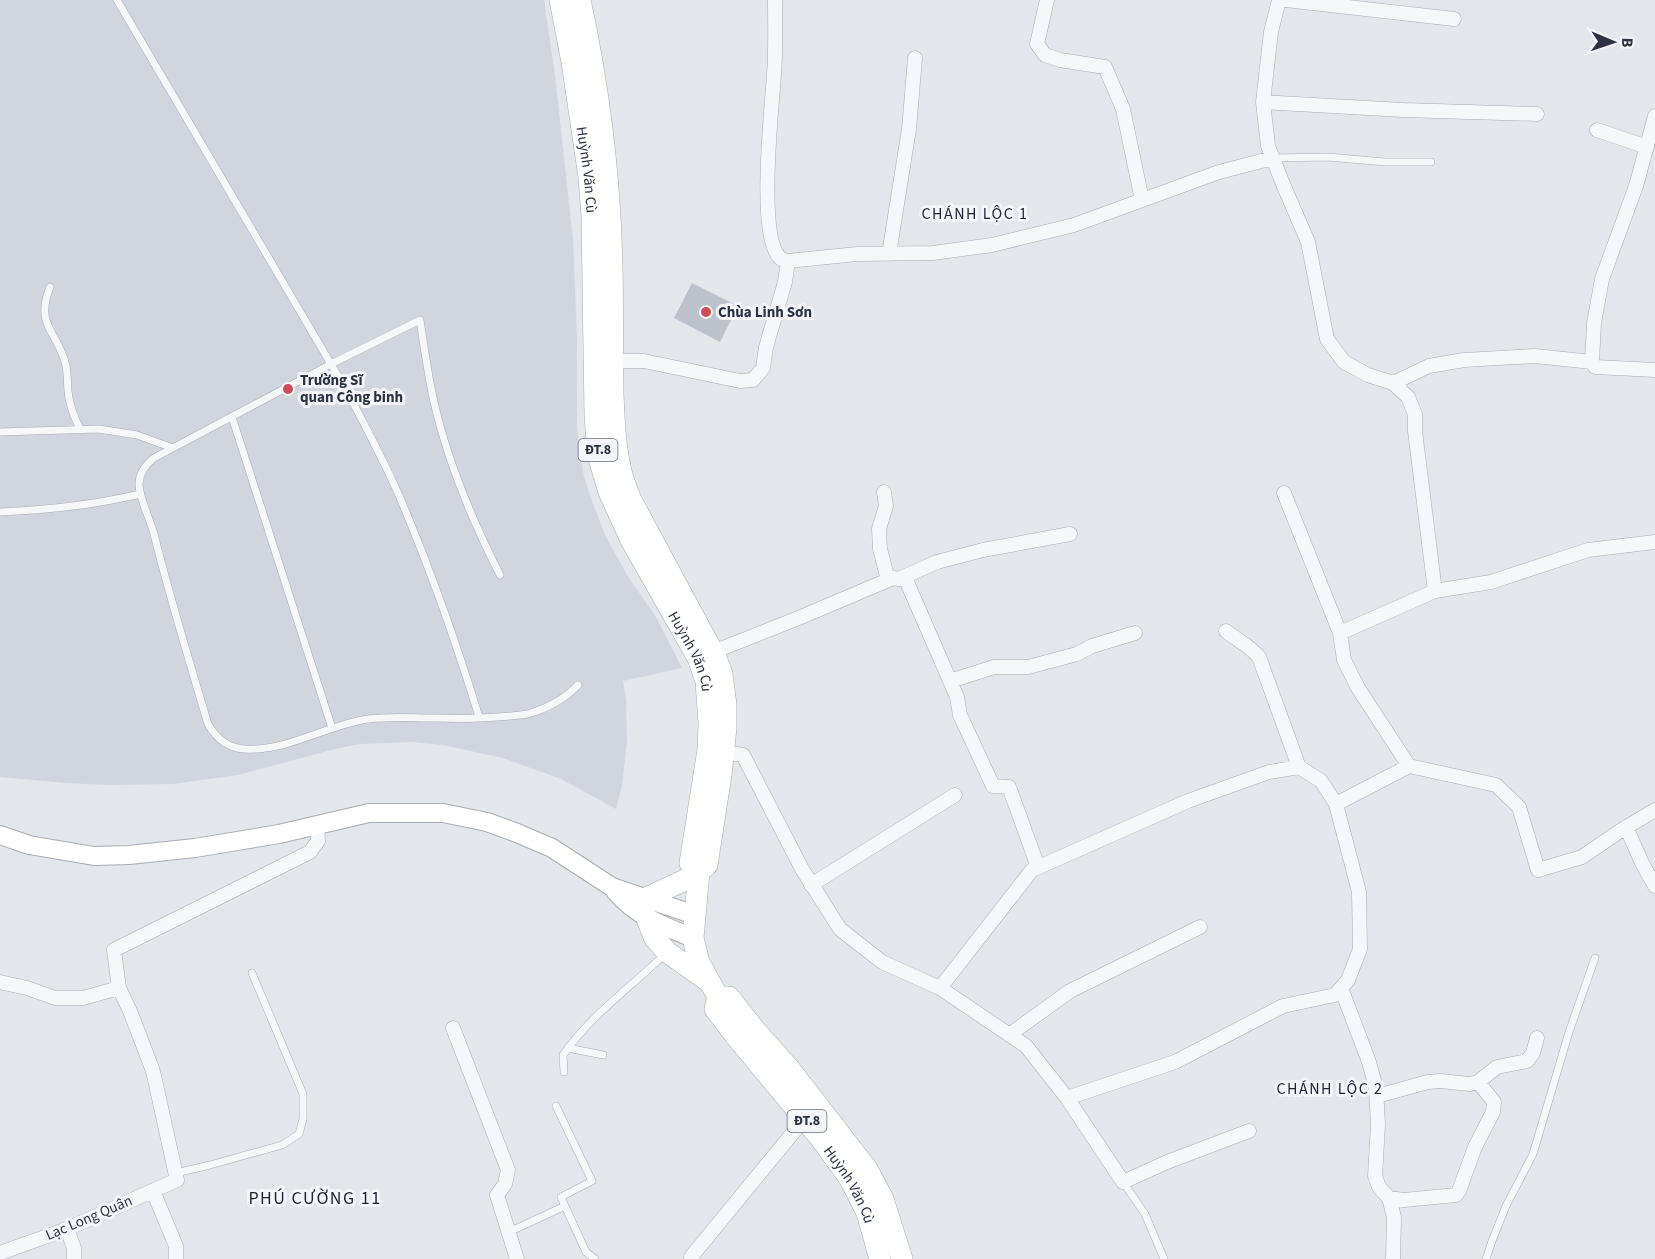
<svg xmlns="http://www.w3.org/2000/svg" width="1655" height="1259" font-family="'Source Sans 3',sans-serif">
<rect width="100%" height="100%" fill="#e3e6eb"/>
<!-- built -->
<path fill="#d1d5dd" d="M 0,0 L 544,0 L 555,76 L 573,240 L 577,337 L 577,428 L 583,472 L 589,493 L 605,535 L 627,575 L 656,617 L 682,668 L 623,681 L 626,700 L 627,741 L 622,786 L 616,809 L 561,779 L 503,758 L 443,745 L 412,742 L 360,744 L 335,749 L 238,775 L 173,784 L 109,785 L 66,783 L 0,777 Z"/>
<!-- building -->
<path fill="#bdc1cb" d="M 692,283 L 738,306 L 720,342 L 674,318 Z"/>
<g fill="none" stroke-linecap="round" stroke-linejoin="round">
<!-- lane casing -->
<g stroke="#a8acb5" stroke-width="8">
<path id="lane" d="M 117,0 L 348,393 C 367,430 387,466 403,505 C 432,574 457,645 479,717
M 1273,158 L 1328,157 L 1385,162 L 1431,162
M 50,287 C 34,327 59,332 66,366 C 68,376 67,388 69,398 C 71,409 75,419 80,429
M 232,417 L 332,728
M 0,432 L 99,429 L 137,435 L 173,448
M 0,512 C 48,510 94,505 140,494
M 500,575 C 472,520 448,463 434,402 C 428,375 424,347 420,320 L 331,364 L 154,458 C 145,465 139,473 139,485 C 140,500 150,519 154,534 C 170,598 189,661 208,724 C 216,738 228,748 244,749 C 287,752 326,725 368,719 C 391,716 414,718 437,718 C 467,719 499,718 528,714 C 548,708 564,700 578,685
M 568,1048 L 603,1055
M 564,1072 L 563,1055 C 590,1016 631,987 665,954
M 176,1173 L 210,1165 L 282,1145 L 299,1134 L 303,1119 L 303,1094 L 252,973
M 1123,1182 L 1145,1214 L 1164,1259
M 565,1206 L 586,1252 L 595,1259
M 509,1232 L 565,1206 L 561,1197 L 592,1181 L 556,1106
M 1486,1259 L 1492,1241 L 1506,1206 L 1533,1154 L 1569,1032 L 1595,958"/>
</g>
<!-- street casing -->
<g stroke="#a8acb5" stroke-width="15">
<path id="street" d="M 775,0 C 775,25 776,50 774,74 C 772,108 757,236 780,258 C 781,259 786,261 788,261
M 1047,0 L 1037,44 L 1045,55 L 1060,60 L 1105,67 L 1123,109 L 1142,200
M 1279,0 L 1271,32 L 1263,102 L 1268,146 L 1283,184 L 1308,242 L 1327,339 L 1344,362 L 1368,375 L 1393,383 L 1408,397 L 1415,414 L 1415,431 L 1435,591 L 1340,633 L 1344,660 L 1358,688 L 1409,766
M 1286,0 L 1454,19
M 1263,102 L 1403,110 L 1537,114
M 1655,116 L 1636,186 L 1602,279 L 1594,323 L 1592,362 L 1595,367 L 1655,370
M 1597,130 L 1647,147
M 889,254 L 909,129 L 915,58
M 612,361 L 644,361 L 740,381 L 753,380 L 763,368 L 766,347 L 785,282 L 788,261 L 857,254 L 933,253 L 992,245 L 1074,225 L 1219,172 L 1273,158
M 1393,383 L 1429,366 L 1464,360 L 1535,356 L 1592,362
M 884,492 L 886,506 L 879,529 L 880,549 L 888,580
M 1284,493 L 1340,633
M 901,578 L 937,562 L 983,550 L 1070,534
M 1435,591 L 1491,582 L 1588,550 L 1655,542
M 1226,631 C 1237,640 1250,646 1259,657 L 1299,767
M 713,652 L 801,617 L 893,578 L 906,580 L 957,697 L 960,715 L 993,786 L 1009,787 L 1038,867
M 950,681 L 994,667 L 1028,667 L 1077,654 L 1092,646 L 1135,633
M 716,751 L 743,755 L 802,869 L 840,929 L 882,962 L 940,988 L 1026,1046 L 1067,1098 L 1123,1182 L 1167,1162 L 1249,1131
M 1336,804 L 1409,766 L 1496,785 L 1519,807 L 1538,870 L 1582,857 L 1620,831 L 1655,810
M 1626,827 L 1643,865 L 1655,886
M 811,885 L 955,795
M 0,982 L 27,988 L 55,998 L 83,998 L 119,988
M 940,988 L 1032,870 L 1188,801 L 1269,772 L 1299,767 L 1321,781 L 1336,804 L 1359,892 L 1360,949 L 1348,980 L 1335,995 L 1283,1006 L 1175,1062 L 1067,1098
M 1341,988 L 1369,1062 L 1376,1088 L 1378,1125 L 1375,1176 L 1379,1187 L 1389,1198 L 1394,1217 L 1393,1259
M 453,1028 L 508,1170 L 505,1184 L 497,1195 L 517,1259
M 1009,1035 L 1070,991 L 1200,927
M 1377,1096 L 1428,1082 L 1440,1081 L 1470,1084 L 1478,1082 L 1497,1067 L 1527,1061 L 1533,1053 L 1537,1038
M 153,1191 L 176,1246 L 176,1259
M 1389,1198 L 1404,1200 L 1456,1195 L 1459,1191 L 1475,1147 L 1493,1112 L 1494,1102 L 1478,1082
M 67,1229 L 74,1248 L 74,1259
M 0,1253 L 67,1229 L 177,1180 L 153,1071 L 130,1011 L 119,988 L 114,950 L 310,852 L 318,841 L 317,825
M 691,1257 L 805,1118"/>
</g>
<!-- secondary casing -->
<g stroke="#a8acb5" stroke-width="20">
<path id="secondary" d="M 0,835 L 29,845 L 94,856 L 129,855 L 195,848 L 279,834 L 369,813 L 443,813 L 487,822 L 517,833 L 552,848 L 612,887 L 695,915
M 615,891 C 636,916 663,926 693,938"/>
</g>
<!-- primary casing -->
<g stroke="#a3a9b6" stroke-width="22">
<g id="primary">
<path id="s1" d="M 560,0 L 572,62 L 589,177 L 592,217 L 595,415 L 598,455 L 609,492 L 631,540 L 698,658 L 706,681 L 709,723 L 708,750 L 690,863 L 699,871"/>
<path d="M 580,0 C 599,87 610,177 612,266 C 613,308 612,351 613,393 C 614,420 615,448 622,475 C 624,483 628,492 631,500 L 716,658 L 722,674 L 726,705 L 726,728 L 721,775 L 707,865 L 699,871"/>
<path id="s2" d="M 699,871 L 693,938 L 699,962 L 718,997 L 715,1009 L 734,1034 L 821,1139 L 850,1179 L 867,1213 L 880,1259"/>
<path d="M 646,898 L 698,874"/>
<path d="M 647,919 L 654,937 L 667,952 L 708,981"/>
<path d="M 718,997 L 729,997 L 755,1030 L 788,1067 L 867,1169 L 883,1199 L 902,1259"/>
</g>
</g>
<!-- lane -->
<use href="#lane" stroke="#f6f7f9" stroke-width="7"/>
<!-- street -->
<use href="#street" stroke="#f6f7f9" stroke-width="14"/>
<!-- secondary -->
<use href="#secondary" stroke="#fff" stroke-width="18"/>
<!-- primary -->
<use href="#primary" stroke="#fff" stroke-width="21"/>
</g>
<!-- markers -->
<g fill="#cb4d58" stroke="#f3f5f8" stroke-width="2">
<circle cx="706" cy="312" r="6"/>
<circle cx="288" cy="389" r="6"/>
</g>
<g text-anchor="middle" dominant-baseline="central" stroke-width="6" stroke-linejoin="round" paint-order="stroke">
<!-- shield labels -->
<g fill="#f3f5f8" stroke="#676c79" stroke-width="1.5">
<rect x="578.5" y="439" width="39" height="22" rx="4.5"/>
<rect x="787.5" y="1110" width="39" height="22" rx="4.5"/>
</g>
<g font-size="14" font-weight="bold" fill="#2b3243">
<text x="598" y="450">ĐT.8</text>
<text x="807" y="1121">ĐT.8</text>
</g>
<!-- street labels -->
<g font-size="15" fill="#2b3243" stroke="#f3f5f8">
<text stroke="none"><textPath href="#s1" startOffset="172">Huỳnh Văn Cù</textPath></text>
<text stroke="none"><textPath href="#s1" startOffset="676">Huỳnh Văn Cù</textPath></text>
<text stroke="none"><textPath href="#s2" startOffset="366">Huỳnh Văn Cù</textPath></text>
<text transform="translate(89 1218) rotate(-23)">Lạc Long Quân</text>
</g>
<!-- poi labels -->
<g font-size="15" font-weight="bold" fill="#2b3243" stroke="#f3f5f8" text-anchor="start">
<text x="718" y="312">Chùa Linh Sơn</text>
<text x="300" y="380">Trường Sĩ<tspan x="300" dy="17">quan Công binh</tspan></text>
</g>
<!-- neighbourhood labels -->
<g font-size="16" letter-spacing="1.5" fill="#1d2334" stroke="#f3f5f8">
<text x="975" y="214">CHÁNH LỘC 1</text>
<text x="1330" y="1089">CHÁNH LỘC 2</text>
</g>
<!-- quarter labels -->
<g font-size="18" letter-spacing="1.5" fill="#1d2334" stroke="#f3f5f8">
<text x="315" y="1198">PHÚ CƯỜNG 11</text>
</g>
</g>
<!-- north arrow -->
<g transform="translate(1613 42) rotate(92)" stroke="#f3f5f8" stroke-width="4.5" paint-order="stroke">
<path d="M0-4.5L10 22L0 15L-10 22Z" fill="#2b3243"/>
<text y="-9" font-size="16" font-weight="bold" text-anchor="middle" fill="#2b3243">B</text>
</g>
</svg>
